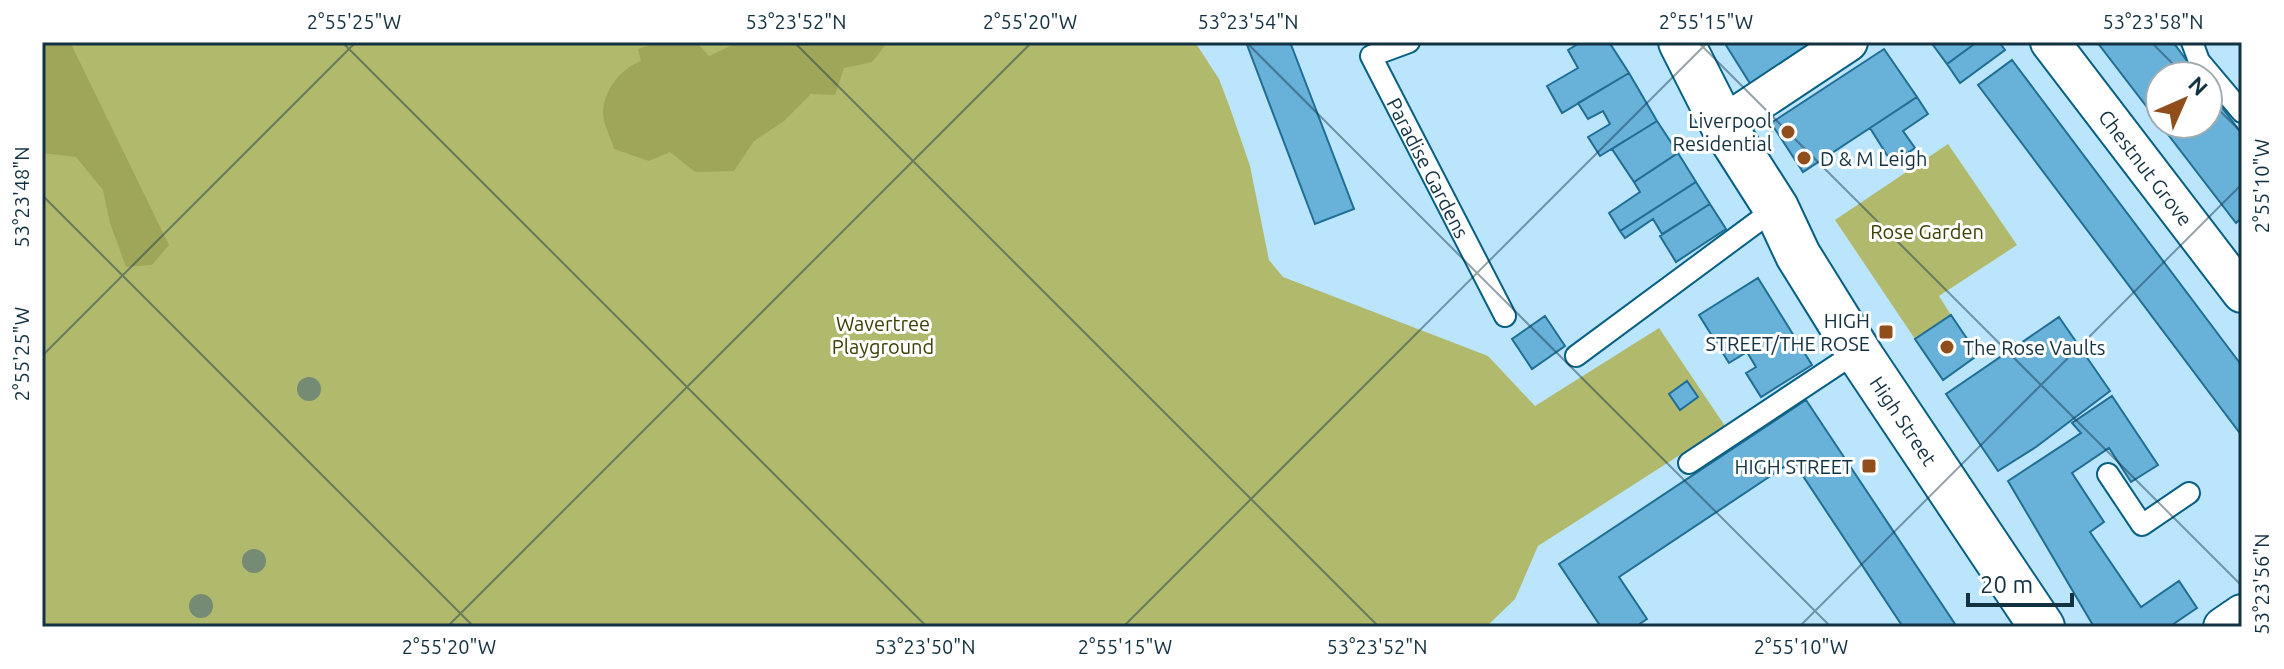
<svg xmlns="http://www.w3.org/2000/svg" width="2284" height="669" font-family="Ubuntu,sans-serif">
<rect width="100%" height="100%" fill="#bae5fd"/>
<!-- green -->
<path fill="#b1b96d" d="M 42,42 L 1195,42 L 1219,79 L 1230,108 L 1250,166 L 1269,260 L 1283,277 L 1488,356 L 1535,406 L 1659,328 L 1725,426 L 1538,546 L 1515,599 L 1486,627 L 42,627 Z
M 1948,144 L 2017,245 L 1939,296 L 1951,315 L 1915,339 L 1835,220 Z"/>
<!-- forest -->
<path fill="#9fa65a" d="M 42,42 L 70,42 L 169,245 L 152,265 L 126,267 L 110,223 L 103,190 L 76,157 L 42,153 Z
M 658,42 L 696,42 L 709,56 L 739,42 L 888,42 L 872,62 L 844,68 L 835,95 L 811,94 L 784,121 L 754,141 L 734,171 L 695,172 L 670,152 L 649,161 L 614,149 C 611,138 602,122 603,111 C 605,88 621,69 641,61 L 638,49 Z"/>
<!-- building -->
<path fill="#68b2da" stroke="#206e93" stroke-width="2" d="M 1246,42 L 1290,42 L 1354,209 L 1315,224 Z
M 1581,42 L 1609,42 L 1629,73 L 1562,113 L 1547,86 L 1578,68 L 1568,50 Z
M 1724,42 L 1813,42 L 1751,85 Z
M 1937,42 L 1977,42 L 1947,64 L 1933,45 Z
M 1977,42 L 1999,42 L 2005,50 L 1960,83 L 1947,64 Z
M 2097,42 L 2173,42 L 2198,76 L 2160,76 L 2160,124 L 2208,124 L 2208,89 L 2242,134 L 2242,217 L 2236,223 Z
M 1884,49 L 1917,97 L 1803,172 L 1771,123 Z
M 2012,60 L 2242,366 L 2242,436 L 1978,85 Z
M 1629,73 L 1657,121 L 1600,156 L 1588,137 L 1610,124 L 1603,111 L 1588,119 L 1578,103 Z
M 1917,97 L 1928,114 L 1903,131 L 1915,148 L 1892,163 L 1870,128 Z
M 1657,121 L 1678,153 L 1634,182 L 1612,149 Z
M 1678,153 L 1696,182 L 1620,231 L 1609,213 L 1640,192 L 1634,182 Z
M 1696,182 L 1710,204 L 1662,234 L 1653,219 L 1625,238 L 1620,231 Z
M 1710,204 L 1726,229 L 1676,262 L 1660,236 Z
M 1758,278 L 1812,365 L 1761,397 L 1746,373 L 1756,367 L 1747,352 L 1729,363 L 1699,315 Z
M 1951,315 L 1978,355 L 1943,380 L 1915,339 Z
M 1545,316 L 1565,346 L 1532,369 L 1512,339 Z
M 2059,317 L 2110,391 L 2036,447 L 1998,471 L 1946,394 Z
M 1687,381 L 1698,397 L 1680,410 L 1669,394 Z
M 2112,396 L 2158,465 L 2131,482 L 2109,448 L 2072,473 L 2104,522 L 2090,532 L 2141,607 L 2179,581 L 2197,608 L 2169,627 L 2094,627 L 2008,481 L 2081,433 L 2072,423 Z
M 1806,400 L 1957,627 L 1903,627 L 1793,461 L 1619,577 L 1647,619 L 1635,627 L 1601,627 L 1559,564 Z"/>
<g fill="none" stroke-linecap="round" stroke-linejoin="round">
<!-- lane casing -->
<g stroke="#076084" stroke-width="24">
<g id="lane">
<path id="s1" d="M 1409,42 L 1371,56 L 1505,316"/>
<path d="M 2192,42 L 2199,61 L 2242,112"/>
<path d="M 1576,356 L 1776,208"/>
<path d="M 1689,463 L 1858,351"/>
<path d="M 2108,474 L 2142,525 L 2189,493"/>
</g>
</g>
<!-- street casing -->
<g stroke="#076084" stroke-width="42">
<g id="street">
<path id="s2" d="M 2050,42 L 2242,293"/>
<path d="M 1723,125 L 1848,42"/>
<path d="M 2223,627 L 2242,614"/>
</g>
</g>
<!-- secondary casing -->
<g stroke="#076084" stroke-width="48">
<g id="secondary">
<path id="s3" d="M 1681,42 L 1723,125 L 1776,208 L 1798,255 L 1862,358 L 2042,627"/>
</g>
</g>
<!-- lane -->
<use href="#lane" stroke="#fff" stroke-width="20"/>
<!-- street -->
<use href="#street" stroke="#fff" stroke-width="38"/>
<!-- secondary -->
<use href="#secondary" stroke="#fff" stroke-width="44"/>
</g>
<!-- trees -->
<g fill="#758b74">
<circle cx="309" cy="389" r="12"/>
<circle cx="254" cy="561" r="12"/>
<circle cx="201" cy="606" r="12"/>
</g>
<!-- ticks -->
<path fill="none" stroke="#123242" stroke-width="2" stroke-opacity="0.45" d="M 342,42 L 927,627M 794,42 L 1379,627M 1246,42 L 1831,627M 1698,42 L 2242,586M 2151,42 L 2185,76M 2208,99 L 2242,133M 42,195 L 474,627M 42,356 L 356,42M 447,627 L 1032,42M 1123,627 L 1708,42M 1799,627 L 2242,184"/>
<!-- markers -->
<g fill="#914e1d" stroke="#fff" stroke-width="3">
<circle cx="1788" cy="132" r="8"/>
<circle cx="1804" cy="158" r="8"/>
<rect x="1878" y="324" width="16" height="16" rx="4"/>
<circle cx="1947" cy="347" r="8"/>
<rect x="1861" y="458" width="16" height="16" rx="4"/>
</g>
<g text-anchor="middle" dominant-baseline="central" stroke-width="6" stroke-linejoin="round" paint-order="stroke">
<!-- poi labels -->
<g font-size="20" fill="#123242" stroke="#fff" text-anchor="end">
<text x="1772" y="120">Liverpool<tspan x="1772" dy="23">Residential</tspan></text>
<text x="1820" y="158" text-anchor="start">D &amp; M Leigh</text>
<text x="1870" y="320">HIGH<tspan x="1870" dy="23">STREET/THE ROSE</tspan></text>
<text x="1963" y="347" text-anchor="start">The Rose Vaults</text>
<text x="1853" y="466">HIGH STREET</text>
</g>
<!-- street labels -->
<g font-size="20" fill="#123242" stroke="#fff">
<text stroke="none"><textPath href="#s2" startOffset="158">Chestnut Grove</textPath></text>
<text stroke="none"><textPath href="#s1" startOffset="166">Paradise Gardens</textPath></text>
<text stroke="none"><textPath href="#s3" startOffset="440">High Street</textPath></text>
</g>
<!-- park labels -->
<g font-size="20" fill="#3d4104" stroke="#fff">
<text x="1927" y="231">Rose Garden</text>
<text x="883" y="323">Wavertree<tspan x="883" dy="23">Playground</tspan></text>
</g>
</g>
<!-- border -->
<rect width="2284" height="669" fill="none" stroke="#ffffff" stroke-width="88"/>
<!-- north arrow -->
<g transform="translate(2184 100) rotate(45)"><circle r="38" fill="#ffffff" stroke="#a0adb3" stroke-width="2"/>
<path d="M0-6L14 30L0 20L-14 30Z" fill="#914e1d"/>
<text y="-12" font-size="22" font-weight="bold" text-anchor="middle" fill="#123242">N</text>
</g>
<!-- scale -->
<path d="M1968 593v12h104v-12" fill="none" stroke="#123242" stroke-width="4"/>
<text x="1980" y="593" font-size="24" fill="#123242" stroke="#ffffff" stroke-width="6" paint-order="stroke">20 m</text>
<rect x="44" y="44" width="2196" height="581" fill="none" stroke="#123242" stroke-width="3"/>
<g font-size="20" text-anchor="middle" fill="#123242">
<text x="354" y="29">2°55'25"W</text>
<text x="796" y="29">53°23'52"N</text>
<text x="1030" y="29">2°55'20"W</text>
<text x="1248" y="29">53°23'54"N</text>
<text x="1706" y="29">2°55'15"W</text>
<text x="2153" y="29">53°23'58"N</text>
<text transform="translate(2262 186) rotate(-90)" y="7">2°55'10"W</text>
<text transform="translate(22 197) rotate(-90)" y="7">53°23'48"N</text>
<text transform="translate(22 354) rotate(-90)" y="7">2°55'25"W</text>
<text transform="translate(2262 584) rotate(-90)" y="7">53°23'56"N</text>
<text x="449" y="654">2°55'20"W</text>
<text x="925" y="654">53°23'50"N</text>
<text x="1125" y="654">2°55'15"W</text>
<text x="1377" y="654">53°23'52"N</text>
<text x="1801" y="654">2°55'10"W</text>
</g>
</svg>
